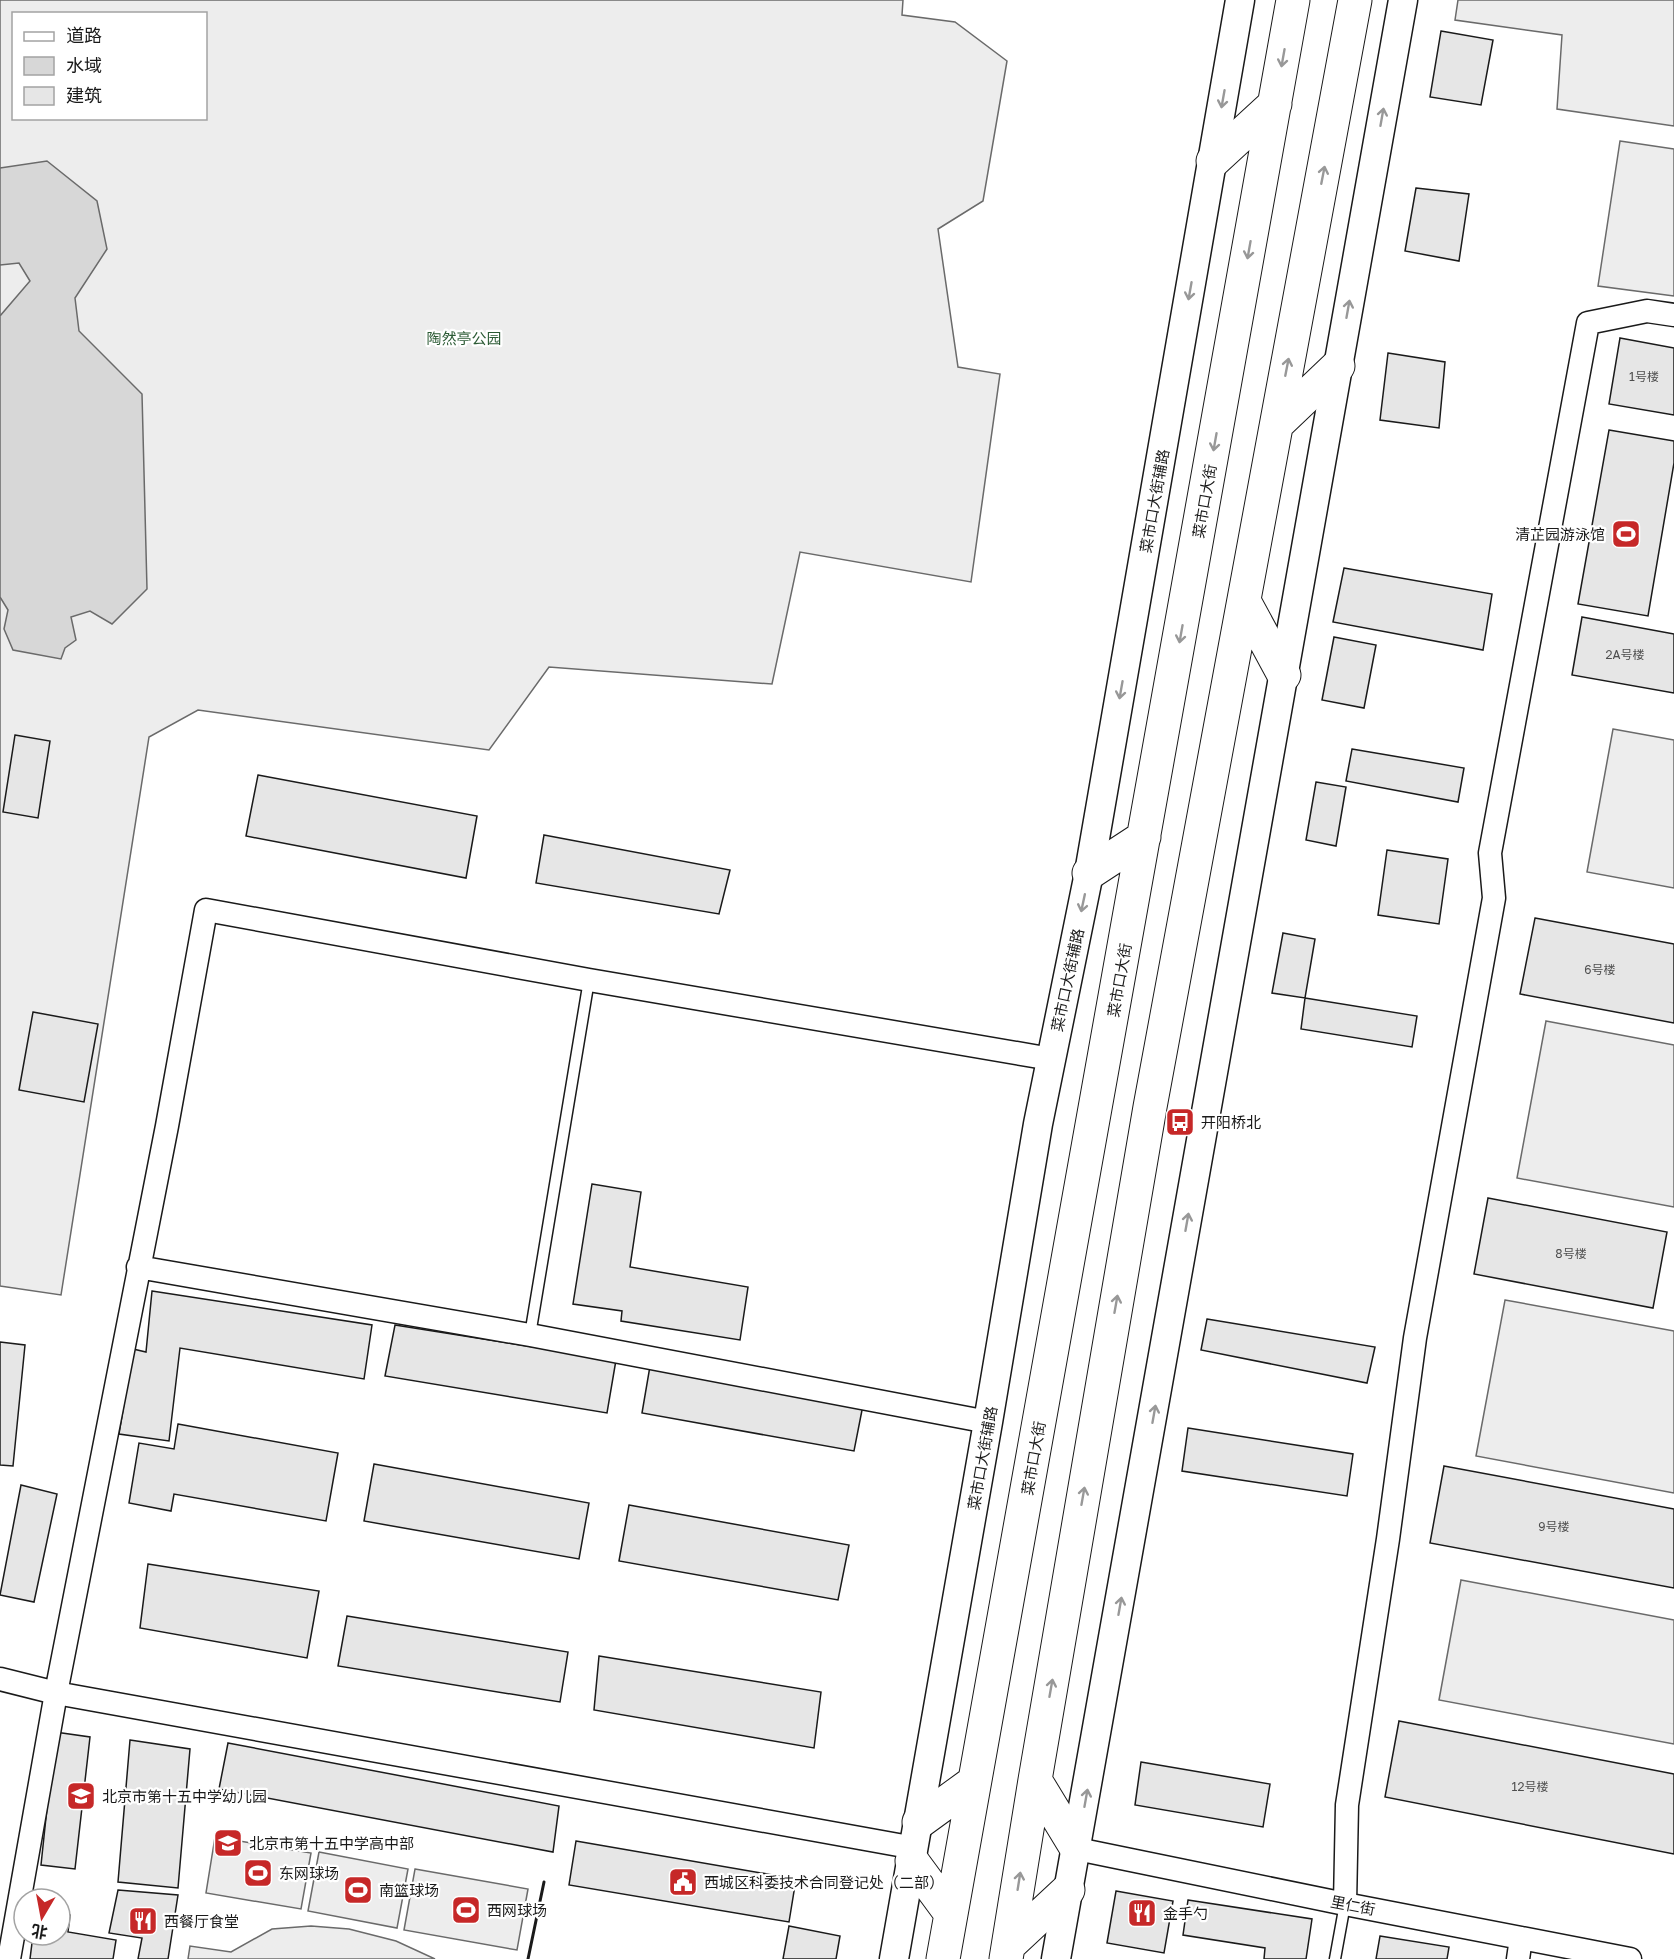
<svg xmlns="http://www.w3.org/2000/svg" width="1674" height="1959" font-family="'Golos Text','Noto Sans SC',sans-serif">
<rect width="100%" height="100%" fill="#fff"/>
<!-- built -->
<path fill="#ededed" stroke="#6a6a6a" stroke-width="1.5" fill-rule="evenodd" d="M 0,0 L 903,0 L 902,15 L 955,22 L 1007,61 L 983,201 L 938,229 L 958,367 L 1000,374 L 971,582 L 800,552 L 772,684 L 549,667 L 489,750 L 198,710 L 149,737 L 61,1295 L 0,1286 ZM 14,14 L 206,14 L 206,118 L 14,118 Z
M 1458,0 L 1674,0 L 1674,126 L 1557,109 L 1562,35 L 1455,20 Z
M 1620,141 L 1674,149 L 1674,296 L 1598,286 Z
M 1613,729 L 1674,740 L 1674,888 L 1587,872 Z
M 1546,1021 L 1674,1045 L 1674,1207 L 1517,1178 Z
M 1505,1300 L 1674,1331 L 1674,1493 L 1476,1456 Z
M 1461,1580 L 1674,1620 L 1674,1744 L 1439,1700 Z
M 215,1837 L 311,1853 L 301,1909 L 206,1893 Z
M 319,1852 L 408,1869 L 397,1928 L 308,1911 Z
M 415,1869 L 528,1889 L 517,1950 L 404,1930 Z
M 311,1926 L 349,1929 L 396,1941 L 435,1959 L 188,1959 L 190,1946 L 231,1952 L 272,1929 Z"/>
<!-- water -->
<path fill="#d7d7d7" stroke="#6a6a6a" stroke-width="1.5" d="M 47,161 L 97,201 L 107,249 L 75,298 L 79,331 L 142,394 L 147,589 L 112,624 L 90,611 L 71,617 L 76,640 L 65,648 L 61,659 L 13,650 L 4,629 L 8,610 L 0,597 L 0,316 L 30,281 L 19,263 L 0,265 L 0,168 Z"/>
<!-- building -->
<path fill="#e6e6e6" stroke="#1a1a1a" stroke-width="1.5" d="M 1441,31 L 1493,40 L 1481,105 L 1430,97 Z
M 1416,188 L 1469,194 L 1459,261 L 1405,251 Z
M 1620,338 L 1674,348 L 1674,415 L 1609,404 Z
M 1388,353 L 1445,362 L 1439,428 L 1380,420 Z
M 1609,430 L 1674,441 L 1674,463 L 1648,616 L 1578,604 Z
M 1344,568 L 1492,594 L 1483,650 L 1333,622 Z
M 1582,617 L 1674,634 L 1674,693 L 1572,675 Z
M 1334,637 L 1376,645 L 1364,708 L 1322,700 Z
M 15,735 L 50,741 L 38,818 L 3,812 Z
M 1352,749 L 1464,768 L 1458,802 L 1346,781 Z
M 258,775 L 477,816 L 466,878 L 246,836 Z
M 1316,782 L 1346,787 L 1336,846 L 1306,840 Z
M 544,835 L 730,870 L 719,914 L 536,883 Z
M 1387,850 L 1448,859 L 1439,924 L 1378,915 Z
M 1535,918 L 1674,944 L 1674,1023 L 1520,994 Z
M 1283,933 L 1315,939 L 1305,998 L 1272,993 Z
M 1305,998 L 1417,1016 L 1412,1047 L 1301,1029 Z
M 33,1012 L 98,1024 L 84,1102 L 19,1090 Z
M 592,1184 L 641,1192 L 630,1267 L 748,1287 L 740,1340 L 621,1321 L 622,1311 L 573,1304 Z
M 1488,1198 L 1667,1232 L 1653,1308 L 1474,1274 Z
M 152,1291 L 372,1325 L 364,1379 L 180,1348 L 169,1441 L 119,1434 L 133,1349 L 146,1352 Z
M 1207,1319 L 1375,1347 L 1367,1383 L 1201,1350 Z
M 395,1325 L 616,1360 L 607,1413 L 385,1376 Z
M 0,1342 L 25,1345 L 13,1466 L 0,1465 Z
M 650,1366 L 863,1405 L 854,1451 L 642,1413 Z
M 178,1424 L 338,1453 L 326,1521 L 174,1494 L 171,1511 L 129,1503 L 139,1443 L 174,1449 Z
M 1188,1428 L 1353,1454 L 1347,1496 L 1182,1471 Z
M 374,1464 L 589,1503 L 579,1559 L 364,1521 Z
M 1444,1466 L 1674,1509 L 1674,1588 L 1430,1543 Z
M 21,1485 L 57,1494 L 34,1602 L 0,1595 Z
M 629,1505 L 849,1545 L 838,1600 L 619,1561 Z
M 148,1564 L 319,1591 L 307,1658 L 140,1628 Z
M 347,1616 L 568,1652 L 560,1702 L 338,1666 Z
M 599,1656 L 821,1692 L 814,1748 L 594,1710 Z
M 1399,1721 L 1674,1774 L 1674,1854 L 1385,1797 Z
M 55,1732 L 90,1737 L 75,1869 L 41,1865 Z
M 130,1740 L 190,1749 L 178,1888 L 118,1882 Z
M 228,1743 L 559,1806 L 553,1852 L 219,1789 Z
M 1141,1762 L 1270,1784 L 1263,1827 L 1135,1805 Z
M 576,1841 L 796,1879 L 789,1922 L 569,1885 Z
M 118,1890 L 178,1895 L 168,1959 L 138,1959 L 142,1938 L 109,1933 Z
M 1116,1891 L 1173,1901 L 1164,1953 L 1107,1943 Z
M 1188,1900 L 1312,1919 L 1306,1959 L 1264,1959 L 1265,1948 L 1183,1935 Z
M 60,1913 L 70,1915 L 68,1932 L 116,1940 L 113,1959 L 30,1959 L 33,1935 L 60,1935 Z
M 789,1926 L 840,1936 L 836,1959 L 783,1959 Z
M 1380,1936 L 1449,1947 L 1447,1959 L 1376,1959 Z"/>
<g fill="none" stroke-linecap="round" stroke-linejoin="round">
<!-- service casing -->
<g stroke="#1a1a1a" stroke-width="13">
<path id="service" d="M 530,1335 L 589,980
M 1335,1959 L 1345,1904"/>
</g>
<!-- minor casing -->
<g stroke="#1a1a1a" stroke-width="25">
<path id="minor" d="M 138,1267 L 530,1335 L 988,1422
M 0,1679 L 56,1693 L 915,1848
M 1077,1849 L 1345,1904 L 1630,1959
M 1345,1904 L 1347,1805 L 1388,1539 L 1415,1338 L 1494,898 L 1490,853 L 1588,323 L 1647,311 L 1674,315
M 9,1959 L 56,1693 L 167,1126 L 206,910 L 589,980 L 1051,1059
M 1518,1959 L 1521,1938"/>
</g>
<!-- tertiary casing -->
<g stroke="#1a1a1a" stroke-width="31">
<path id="tertiary" d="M 894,1959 L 988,1422 L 1038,1124 L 1089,873 L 1240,0
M 1056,1959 L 1403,0"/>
</g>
<!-- primary casing -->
<g stroke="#1a1a1a" stroke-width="35">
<path id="primary" d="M 1213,161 L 1275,104
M 1277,424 L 1338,366
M 1244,601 L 1284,675
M 1089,873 L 1144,837
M 1035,1780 L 1077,1849
M 919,1822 L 974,1782
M 912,1861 L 951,1914
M 1009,1945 L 1068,1890
M 943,1959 L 1293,0
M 1006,1959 L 1035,1780 L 1150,1107 L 1355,0"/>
</g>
<!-- service -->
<use href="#service" stroke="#fff" stroke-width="10"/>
<!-- minor -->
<use href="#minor" stroke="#fff" stroke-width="22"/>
<!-- tertiary -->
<use href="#tertiary" stroke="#fff" stroke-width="28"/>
<!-- primary -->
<use href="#primary" stroke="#fff" stroke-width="33"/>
<!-- wall -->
<path stroke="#1a1a1a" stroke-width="3" d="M 528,1959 L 544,1882"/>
</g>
<!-- one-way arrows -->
<defs><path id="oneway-shaft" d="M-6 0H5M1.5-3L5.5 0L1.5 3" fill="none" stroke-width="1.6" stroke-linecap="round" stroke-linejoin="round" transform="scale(1.5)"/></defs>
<g stroke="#989898">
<use href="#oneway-shaft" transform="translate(1283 58) rotate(100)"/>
<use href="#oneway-shaft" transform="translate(1223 99) rotate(100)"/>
<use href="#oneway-shaft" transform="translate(1382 117) rotate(-80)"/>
<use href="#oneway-shaft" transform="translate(1323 175) rotate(-79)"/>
<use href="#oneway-shaft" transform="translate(1249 250) rotate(100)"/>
<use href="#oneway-shaft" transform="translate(1190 291) rotate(100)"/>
<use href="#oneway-shaft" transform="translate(1348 309) rotate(-80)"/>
<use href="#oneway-shaft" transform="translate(1287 367) rotate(-79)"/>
<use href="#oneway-shaft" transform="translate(1215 442) rotate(100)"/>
<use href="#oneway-shaft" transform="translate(1181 634) rotate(100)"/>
<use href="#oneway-shaft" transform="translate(1121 690) rotate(100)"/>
<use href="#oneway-shaft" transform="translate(1083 903) rotate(102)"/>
<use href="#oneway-shaft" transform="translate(1187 1222) rotate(-80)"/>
<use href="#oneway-shaft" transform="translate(1116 1304) rotate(-80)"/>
<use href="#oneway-shaft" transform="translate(1154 1414) rotate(-80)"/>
<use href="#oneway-shaft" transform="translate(1083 1496) rotate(-80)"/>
<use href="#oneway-shaft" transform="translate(1120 1606) rotate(-80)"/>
<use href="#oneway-shaft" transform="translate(1051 1688) rotate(-80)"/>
<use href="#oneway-shaft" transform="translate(1086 1798) rotate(-80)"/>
<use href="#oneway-shaft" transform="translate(1019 1881) rotate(-81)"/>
</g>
<!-- icons -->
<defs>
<g id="stadium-square" transform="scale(1.5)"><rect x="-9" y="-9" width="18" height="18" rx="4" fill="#c62828" stroke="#fff"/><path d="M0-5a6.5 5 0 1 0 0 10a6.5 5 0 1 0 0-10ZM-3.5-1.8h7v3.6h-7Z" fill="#fff"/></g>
<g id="bus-square" transform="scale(1.5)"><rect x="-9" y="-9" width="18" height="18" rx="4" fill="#c62828" stroke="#fff"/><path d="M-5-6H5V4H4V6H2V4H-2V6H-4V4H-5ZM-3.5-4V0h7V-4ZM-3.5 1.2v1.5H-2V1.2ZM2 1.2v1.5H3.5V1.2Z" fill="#fff"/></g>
<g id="school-square" transform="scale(1.5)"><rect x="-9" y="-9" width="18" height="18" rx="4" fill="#c62828" stroke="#fff"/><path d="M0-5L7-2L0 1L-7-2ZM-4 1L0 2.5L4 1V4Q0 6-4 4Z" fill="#fff"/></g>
<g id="civic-square" transform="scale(1.5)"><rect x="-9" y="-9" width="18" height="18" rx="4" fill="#c62828" stroke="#fff"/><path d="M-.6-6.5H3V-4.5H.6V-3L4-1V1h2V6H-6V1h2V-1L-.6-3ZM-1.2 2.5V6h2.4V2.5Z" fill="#fff"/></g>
<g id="restaurant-square" transform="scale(1.5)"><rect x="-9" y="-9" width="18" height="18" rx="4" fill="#c62828" stroke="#fff"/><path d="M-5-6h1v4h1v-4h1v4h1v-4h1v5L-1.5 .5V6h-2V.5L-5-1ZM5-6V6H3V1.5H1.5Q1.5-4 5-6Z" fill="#fff"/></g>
</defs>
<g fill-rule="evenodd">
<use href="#stadium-square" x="1626" y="534"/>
<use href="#bus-square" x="1180" y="1122"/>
<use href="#school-square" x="81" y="1796"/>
<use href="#school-square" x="228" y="1843"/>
<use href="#stadium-square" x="258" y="1873"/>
<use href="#civic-square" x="683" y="1882"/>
<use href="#stadium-square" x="358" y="1890"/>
<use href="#stadium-square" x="466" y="1910"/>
<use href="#restaurant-square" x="1142" y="1913"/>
<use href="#restaurant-square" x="143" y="1921"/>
</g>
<g text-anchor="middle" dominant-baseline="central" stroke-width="4.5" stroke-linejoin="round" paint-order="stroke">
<!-- number labels -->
<g font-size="12" fill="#4d4d4d">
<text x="1644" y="376">1号楼</text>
<text x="1625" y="654">2A号楼</text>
<text x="1600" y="969">6号楼</text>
<text x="1571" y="1253">8号楼</text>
<text x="1554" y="1526">9号楼</text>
<text x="1530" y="1786">12号楼</text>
</g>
<!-- park labels -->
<g font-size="15" fill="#2b5a34" stroke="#fff">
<text x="464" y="338">陶然亭公园</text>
</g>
<!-- street labels -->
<g font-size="15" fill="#1a1a1a" stroke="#fff">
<text transform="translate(1154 501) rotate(-80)">菜市口大街辅路</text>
<text transform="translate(1204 501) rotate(-80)">菜市口大街</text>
<text transform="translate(1067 980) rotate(-78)">菜市口大街辅路</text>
<text transform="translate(1119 980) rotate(-80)">菜市口大街</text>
<text transform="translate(982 1458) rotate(-80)">菜市口大街辅路</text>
<text transform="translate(1033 1458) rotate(-80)">菜市口大街</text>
<text transform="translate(1353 1905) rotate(11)">里仁街</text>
</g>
<!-- poi labels -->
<g font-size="15" fill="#1a1a1a" stroke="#fff" text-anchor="start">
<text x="1605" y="534" text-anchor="end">清芷园游泳馆</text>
<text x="1201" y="1122">开阳桥北</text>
<text x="102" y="1796">北京市第十五中学幼儿园</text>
<text x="249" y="1843">北京市第十五中学高中部</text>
<text x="279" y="1873">东网球场</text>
<text x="704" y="1882">西城区科委技术合同登记处（二部）</text>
<text x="379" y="1890">南篮球场</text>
<text x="487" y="1910">西网球场</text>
<text x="1163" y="1913">金手勺</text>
<text x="164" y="1921">西餐厅食堂</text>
</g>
</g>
<!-- legend -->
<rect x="12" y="12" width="195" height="108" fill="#ffffff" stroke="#a3a3a3" stroke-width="1.5"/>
<rect x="24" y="32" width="30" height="9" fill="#ffffff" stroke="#a3a3a3" stroke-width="1.5"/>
<text x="66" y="42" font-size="18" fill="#1a1a1a">道路</text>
<rect x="24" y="57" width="30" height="18" fill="#d7d7d7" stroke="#a3a3a3" stroke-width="1.5"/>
<text x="66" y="72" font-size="18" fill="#1a1a1a">水域</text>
<rect x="24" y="87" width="30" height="18" fill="#e6e6e6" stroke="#a3a3a3" stroke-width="1.5"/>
<text x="66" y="102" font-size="18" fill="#1a1a1a">建筑</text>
<!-- north arrow -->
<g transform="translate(42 1917) rotate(190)"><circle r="28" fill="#ffffff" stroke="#a3a3a3" stroke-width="1.5"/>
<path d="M0-4.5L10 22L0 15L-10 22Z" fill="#c62828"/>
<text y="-9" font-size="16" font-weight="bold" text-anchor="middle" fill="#1a1a1a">北</text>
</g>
</svg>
